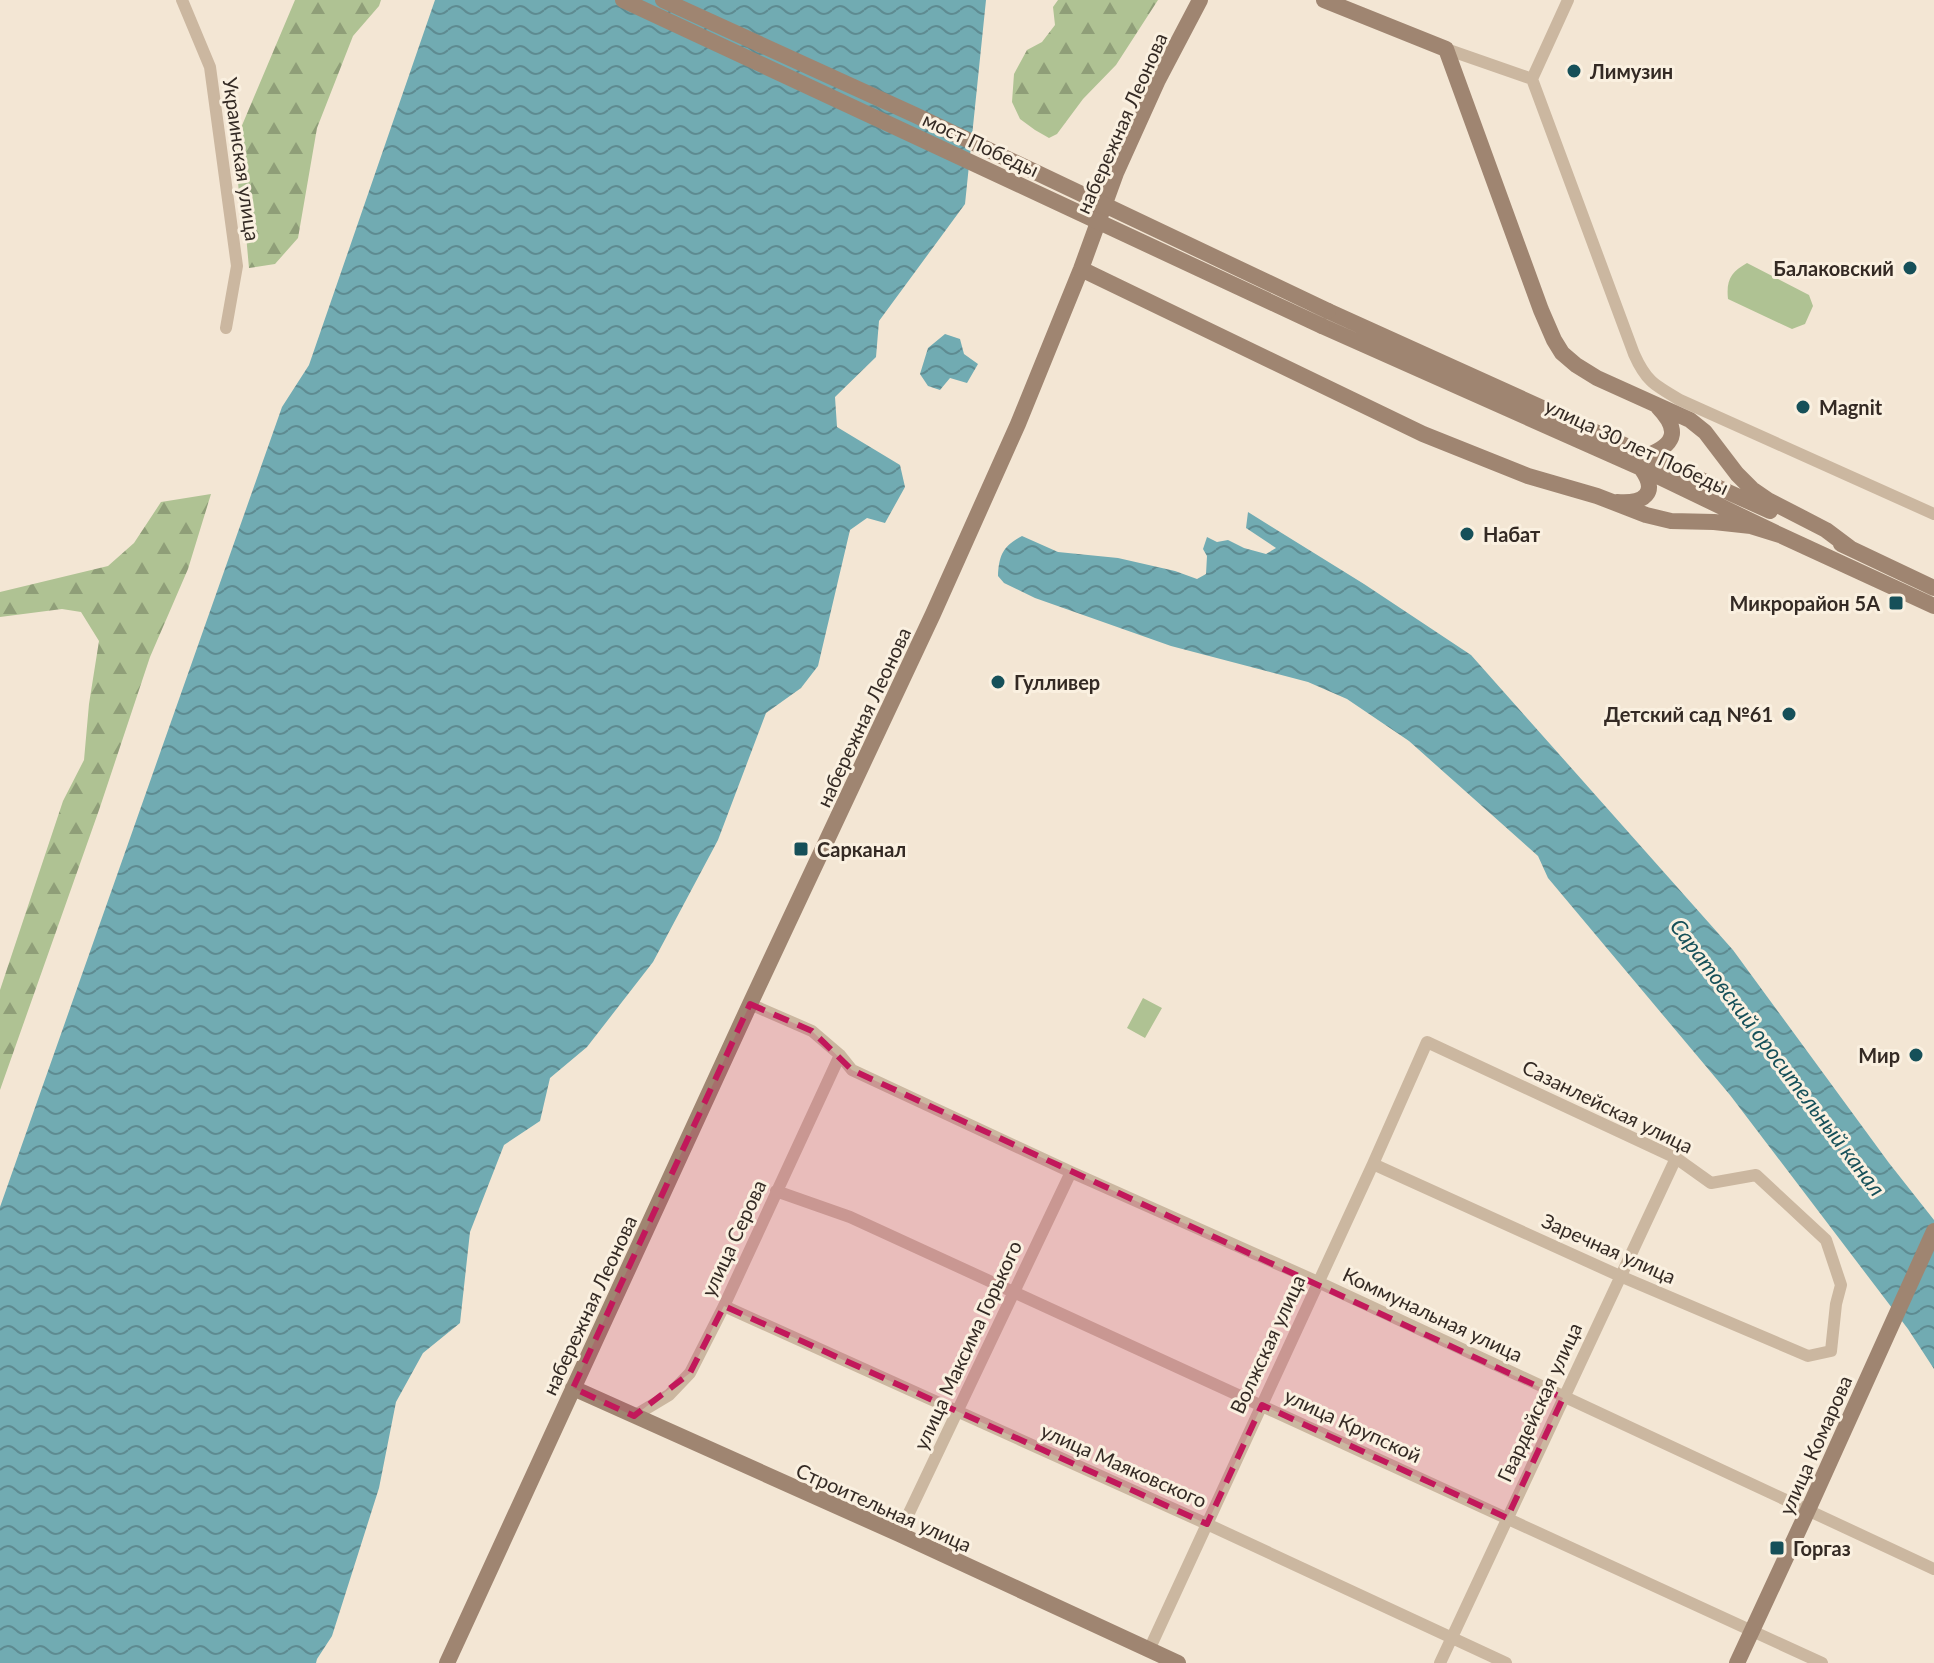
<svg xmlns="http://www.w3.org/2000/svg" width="1934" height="1663" font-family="Lato,sans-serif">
<defs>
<pattern id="forest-firs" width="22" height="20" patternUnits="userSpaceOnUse" patternTransform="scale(2)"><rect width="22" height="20" fill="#afc293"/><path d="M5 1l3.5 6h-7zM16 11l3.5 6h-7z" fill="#8f9e78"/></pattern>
<pattern id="water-waves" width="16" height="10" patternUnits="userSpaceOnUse" patternTransform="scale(2)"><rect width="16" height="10" fill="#71abb2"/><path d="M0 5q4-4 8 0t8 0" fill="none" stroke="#5e8b91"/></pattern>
</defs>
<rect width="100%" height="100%" fill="#f3e6d4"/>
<!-- grass -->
<path fill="#afc293" d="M 1747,263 L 1809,295 L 1813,306 L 1805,324 L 1792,329 L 1728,299 C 1726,280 1731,272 1747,263 Z
M 1143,998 L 1162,1008 L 1145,1038 L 1127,1028 Z"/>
<!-- forest -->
<path fill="url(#forest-firs)" d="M 295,0 L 381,0 L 379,6 L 353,36 L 317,128 L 298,238 L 275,264 L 249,268 L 246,235 L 239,195 L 235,142 Z
M 1058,0 L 1158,0 L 1116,65 L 1083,99 L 1057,134 L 1049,138 L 1035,130 L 1020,119 L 1012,102 L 1014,74 L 1027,50 L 1042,42 L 1055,25 L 1053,7 Z
M 211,494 L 188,569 L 150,657 L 99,810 L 0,1090 L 0,990 L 63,801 L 84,760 L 89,704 L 99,641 L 81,612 L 62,609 L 0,617 L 0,592 L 108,566 L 134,543 L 161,502 Z"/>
<!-- water -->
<path fill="url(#water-waves)" d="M 435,0 L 986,0 L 965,204 L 879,321 L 876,357 L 835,397 L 837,427 L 900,465 L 905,487 L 885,523 L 867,518 L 850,530 L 818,666 L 801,688 L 766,713 L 718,840 L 653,962 L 587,1047 L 550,1078 L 540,1121 L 504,1145 L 470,1232 L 460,1323 L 423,1353 L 396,1402 L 379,1488 L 332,1636 L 317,1659 L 316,1663 L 0,1663 L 0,1207 L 282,407 L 309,365 Z
M 945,334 L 960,339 L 964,354 L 978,364 L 967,383 L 950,378 L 940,390 L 928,386 L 920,374 L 928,348 Z
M 1248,512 L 1364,584 L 1471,655 L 1733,950 L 1889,1163 L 1934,1220 L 1934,1369 L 1908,1329 L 1730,1095 L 1548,878 L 1538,856 L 1409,741 L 1347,699 L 1308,682 L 1171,646 L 1035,598 L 1004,583 L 998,576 C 999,555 1003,546 1022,536 L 1058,552 L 1118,558 L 1175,571 L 1197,579 L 1206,574 L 1207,556 L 1203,549 L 1207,537 L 1217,542 L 1228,540 L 1244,548 L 1266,554 L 1276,548 L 1246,528 Z"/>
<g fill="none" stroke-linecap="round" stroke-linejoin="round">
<!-- street -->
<path stroke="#cbb7a0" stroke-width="12" d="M 182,0 L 210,67 L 237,266 L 226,328
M 1446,49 L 1532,79 L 1634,354 C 1646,381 1654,385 1680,400 L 1934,514
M 1532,79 L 1568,0
M 750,1004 L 812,1031 L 840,1055 L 852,1070 L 1071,1172 L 1318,1282 L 1934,1569
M 776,1191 L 850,1217 L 1822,1663
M 724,1306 L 1207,1524 L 1506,1663
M 634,1416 L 669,1395 L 690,1373 L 724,1306 L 840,1055
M 899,1534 L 1071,1172
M 1149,1650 L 1373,1164 L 1427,1042 L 1676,1158 L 1711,1183 L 1756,1175 L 1826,1240 L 1841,1285 L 1836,1304 L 1831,1351 L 1808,1356 L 1620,1276 L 1373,1164
M 1440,1663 L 1676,1158"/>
<!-- secondary -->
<path stroke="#9f8571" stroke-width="16" d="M 1324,0 L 1446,49 L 1541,310 L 1554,340 L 1562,353 L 1576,365 L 1597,378 L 1690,420 L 1705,432 L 1737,474 L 1752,489 L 1768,500 L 1826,530 L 1850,548
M 1081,269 L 1423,434 L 1528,476 L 1597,496 L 1646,515 L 1671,521 L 1714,522 L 1751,526 L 1780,535
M 1328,311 L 1770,511
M 1322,326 L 1641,468 L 1780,535 L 1934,606
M 1649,455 C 1678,443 1678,428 1658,407
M 1617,502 C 1644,504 1659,493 1641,468
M 1841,544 L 1934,588
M 573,1388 L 899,1534 L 1178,1663
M 447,1663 L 750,1004 L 933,614 L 1018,424 L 1081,269 L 1116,173 L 1158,80 L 1200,0
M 1737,1663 L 1808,1510 L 1934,1231"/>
<!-- secondary-bridge -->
<path stroke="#9f8571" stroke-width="16" d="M 623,0 L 1322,326
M 663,0 L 915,115 L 1328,311"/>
</g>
<!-- marked area -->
<path fill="#c2185b" fill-opacity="0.2" stroke="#c2185b" stroke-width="6" stroke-dasharray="16 10" stroke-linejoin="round" d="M 750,1004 L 812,1031 L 852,1070 L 1563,1398 L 1507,1518 L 1262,1405 L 1207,1524 L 724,1306 L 690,1373 L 634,1416 L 573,1388 Z"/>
<!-- markers -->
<g fill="#165059" stroke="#faf0e0" stroke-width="3">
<circle cx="1574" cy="71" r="8"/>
<circle cx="1910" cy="268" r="8"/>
<circle cx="1803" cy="407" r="8"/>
<circle cx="1467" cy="534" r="8"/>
<rect x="1888" y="595" width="16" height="16" rx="4"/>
<circle cx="998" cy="682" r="8"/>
<circle cx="1789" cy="714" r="8"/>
<rect x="793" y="841" width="16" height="16" rx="4"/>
<circle cx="1916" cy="1055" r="8"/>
<rect x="1769" y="1540" width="16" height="16" rx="4"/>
</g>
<g text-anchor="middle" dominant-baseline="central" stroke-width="6" stroke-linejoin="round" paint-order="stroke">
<!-- poi labels -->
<g font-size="20" font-weight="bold" fill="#342a24" stroke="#faf0e0" text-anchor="start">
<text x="1590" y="71">Лимузин</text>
<text x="1894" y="268" text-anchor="end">Балаковский</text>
<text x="1819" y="407">Magnit</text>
<text x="1483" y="534">Набат</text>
<text x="1880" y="603" text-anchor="end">Микрорайон 5А</text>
<text x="1014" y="682">Гулливер</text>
<text x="1773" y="714" text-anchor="end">Детский сад №61</text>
<text x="817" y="849">Сарканал</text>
<text x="1900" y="1055" text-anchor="end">Мир</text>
<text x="1793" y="1548">Горгаз</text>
</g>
<!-- street labels -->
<g font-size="20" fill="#342a24" stroke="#faf0e0">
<text transform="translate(1121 123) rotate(-66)">набережная Леонова</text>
<text transform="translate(981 144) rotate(25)">мост Победы</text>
<text transform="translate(242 159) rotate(82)">Украинская улица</text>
<text transform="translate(1637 446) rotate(25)">улица 30 лет Победы</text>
<text transform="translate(863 717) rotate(-65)">набережная Леонова</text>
<text transform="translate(1608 1106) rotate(26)">Сазанлейская улица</text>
<text transform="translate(733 1238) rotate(-65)">улица Серова</text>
<text transform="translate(1609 1248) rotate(24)">Заречная улица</text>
<text transform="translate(589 1305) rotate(-65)">набережная Леонова</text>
<text transform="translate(1433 1314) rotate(25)">Коммунальная улица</text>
<text transform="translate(1267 1344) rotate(-65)">Волжская улица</text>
<text transform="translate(967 1345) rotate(-65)">улица Максима Горького</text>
<text transform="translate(1539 1402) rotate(-65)">Гвардейская улица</text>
<text transform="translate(1353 1425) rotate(25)">улица Крупской</text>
<text transform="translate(1815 1445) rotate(-66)">улица Комарова</text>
<text transform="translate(1124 1465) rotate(24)">улица Маяковского</text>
<text transform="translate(884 1507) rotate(24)">Строительная улица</text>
</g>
<!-- water labels -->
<g font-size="22" font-style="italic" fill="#165059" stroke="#faf0e0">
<text transform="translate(1778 1057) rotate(53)">Саратовский оросительный канал</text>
</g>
</g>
</svg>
